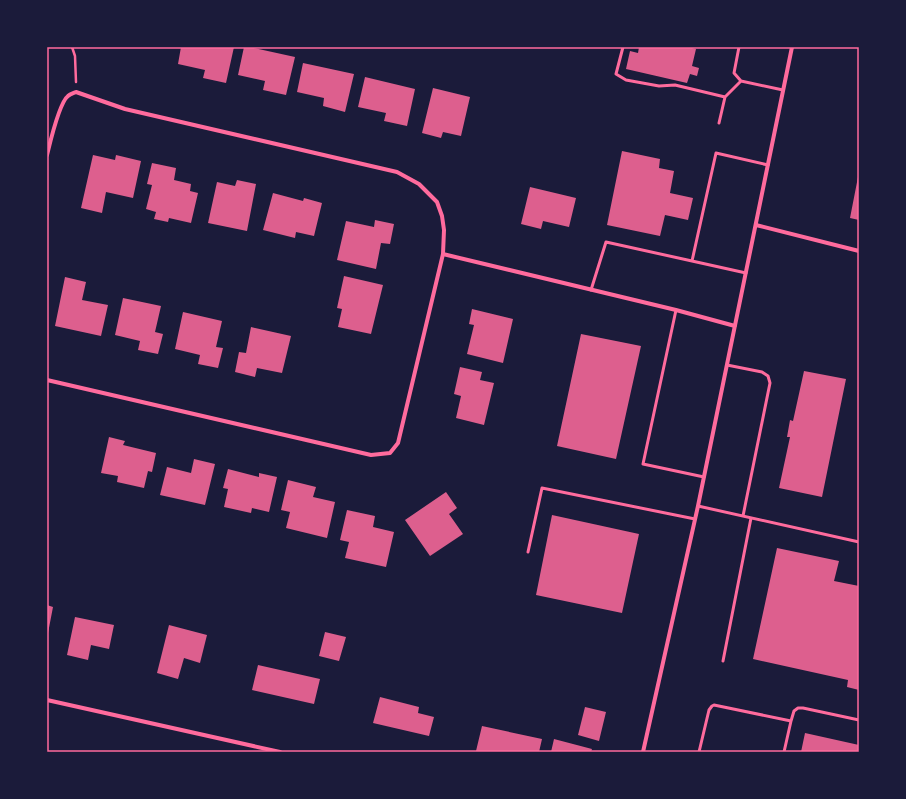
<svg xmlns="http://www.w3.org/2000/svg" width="906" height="799" font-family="Signika,sans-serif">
<rect width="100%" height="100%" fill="#1b1b3a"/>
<!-- building -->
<path fill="#dd5f8e" d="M 181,47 L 234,47 L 226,83 L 203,78 L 205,70 L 178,64 Z
M 244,47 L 249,47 L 295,57 L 286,95 L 263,90 L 265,81 L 238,75 Z
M 639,47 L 688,47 L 696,49 L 692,66 L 699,68 L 697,76 L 690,74 L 687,83 L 626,69 L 630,51 L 638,53 Z
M 303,63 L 354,74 L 345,112 L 323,106 L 324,98 L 297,92 Z
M 365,77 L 415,89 L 407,126 L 384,121 L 386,113 L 358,107 Z
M 433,88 L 470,97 L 461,136 L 443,132 L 441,138 L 422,133 Z
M 622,151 L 660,159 L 659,168 L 674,171 L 670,193 L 693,198 L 688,220 L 665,215 L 660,236 L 607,225 Z
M 93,155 L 115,160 L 116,155 L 141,161 L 133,198 L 106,192 L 102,213 L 81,208 Z
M 152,163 L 176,168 L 174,180 L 191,184 L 190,191 L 198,193 L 191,223 L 169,218 L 168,222 L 154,219 L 156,212 L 146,209 L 152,185 L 147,184 Z
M 858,177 L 859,177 L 859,220 L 850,218 Z
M 237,180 L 256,184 L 247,231 L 208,223 L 217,182 L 235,186 Z
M 530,187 L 576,198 L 569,227 L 543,221 L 541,229 L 521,224 Z
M 273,193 L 303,201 L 304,198 L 322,203 L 314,236 L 296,232 L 295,238 L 263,230 Z
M 375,220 L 394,224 L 390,244 L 381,243 L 376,269 L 337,260 L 346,221 L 374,227 Z
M 344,276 L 383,285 L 371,334 L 338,327 L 342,309 L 337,308 Z
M 65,277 L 86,282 L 82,300 L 108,305 L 101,336 L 55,326 Z
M 123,298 L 161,306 L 155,332 L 163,334 L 158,354 L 138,350 L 140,341 L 115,335 Z
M 472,309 L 513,319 L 503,363 L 467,354 L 474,325 L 469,324 Z
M 183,312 L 222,321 L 216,347 L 223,348 L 218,368 L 198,364 L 200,355 L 175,349 Z
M 251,327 L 291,336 L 282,373 L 257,368 L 255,377 L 235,372 L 239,352 L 246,353 Z
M 581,334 L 641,346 L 616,459 L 557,446 Z
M 460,367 L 482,372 L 480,380 L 494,383 L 484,425 L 456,418 L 461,396 L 454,394 Z
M 804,371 L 846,379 L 822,497 L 779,488 L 790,437 L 787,437 L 790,420 L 793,421 Z
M 109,437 L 125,441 L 123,445 L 156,453 L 152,472 L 148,471 L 144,488 L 117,482 L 118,476 L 101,473 Z
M 194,459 L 215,464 L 205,505 L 160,495 L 167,467 L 191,473 Z
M 228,469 L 259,477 L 259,473 L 277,477 L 269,512 L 252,508 L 251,513 L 224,507 L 228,489 L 223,488 Z
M 288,480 L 316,487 L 313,497 L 335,502 L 327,538 L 286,528 L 290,512 L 281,510 Z
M 446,492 L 457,508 L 449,514 L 463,534 L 430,556 L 405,520 Z
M 347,510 L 375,516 L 373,527 L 394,532 L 386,567 L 345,558 L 349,542 L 340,540 Z
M 552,515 L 639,534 L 622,613 L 536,595 Z
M 777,548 L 839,561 L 834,581 L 859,586 L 859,690 L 847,687 L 848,680 L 753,659 Z
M 47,605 L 53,607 L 48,633 L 47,633 Z
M 75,617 L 114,625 L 109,649 L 91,645 L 88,660 L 67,655 Z
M 169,625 L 207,635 L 200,663 L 184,658 L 178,679 L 157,673 Z
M 325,632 L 346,637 L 339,661 L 319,656 Z
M 258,665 L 320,679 L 314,704 L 252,690 Z
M 380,697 L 419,707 L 418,713 L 434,717 L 429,736 L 373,723 Z
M 585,707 L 606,712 L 599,741 L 578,735 Z
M 482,726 L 542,739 L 539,752 L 476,751 Z
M 805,733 L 859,745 L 859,752 L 801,752 Z
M 554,739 L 592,749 L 591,752 L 551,752 Z"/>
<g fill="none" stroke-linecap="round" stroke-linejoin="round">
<!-- path -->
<path stroke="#ff6b9d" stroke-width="2.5" d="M 72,47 L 75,56 L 76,82"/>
<!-- service -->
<path stroke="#ff6b9d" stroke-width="3" d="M 623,47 L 616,74 L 626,80 L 659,86 L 675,85 L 725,97 L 741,81
M 739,47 L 734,73 L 741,81 L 783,90
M 719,123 L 725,97
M 746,273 L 692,261 L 716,153 L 768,165
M 591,290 L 606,242 L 692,261
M 676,310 L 643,464 L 704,477
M 727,365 L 762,372 L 768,376 L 770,383 L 743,516
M 698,506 L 859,542
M 528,552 L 542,488 L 695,519
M 723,661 L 751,518
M 791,721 L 794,711 L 798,708 L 803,708 L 859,720
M 699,752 L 709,710 L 712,706 L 714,705 L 791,721 L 784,752"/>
<!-- minor -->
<path stroke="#ff6b9d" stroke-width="4" d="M 47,155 C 50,143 59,103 68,96 C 70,94 74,93 76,92 L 125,109 L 397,172 L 419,184 L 437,202 L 442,216 L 444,230 L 443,254 L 676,310 L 735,326
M 756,225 L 859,251
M 47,380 L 371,455 L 390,453 L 398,443 L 443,254
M 47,700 L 280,752
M 643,752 L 698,506 L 792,47"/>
</g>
<!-- border -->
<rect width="906" height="799" fill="none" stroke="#1b1b3a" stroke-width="96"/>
<rect x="48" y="48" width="810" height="703" fill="none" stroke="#ff6b9d" stroke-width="1.5"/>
</svg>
